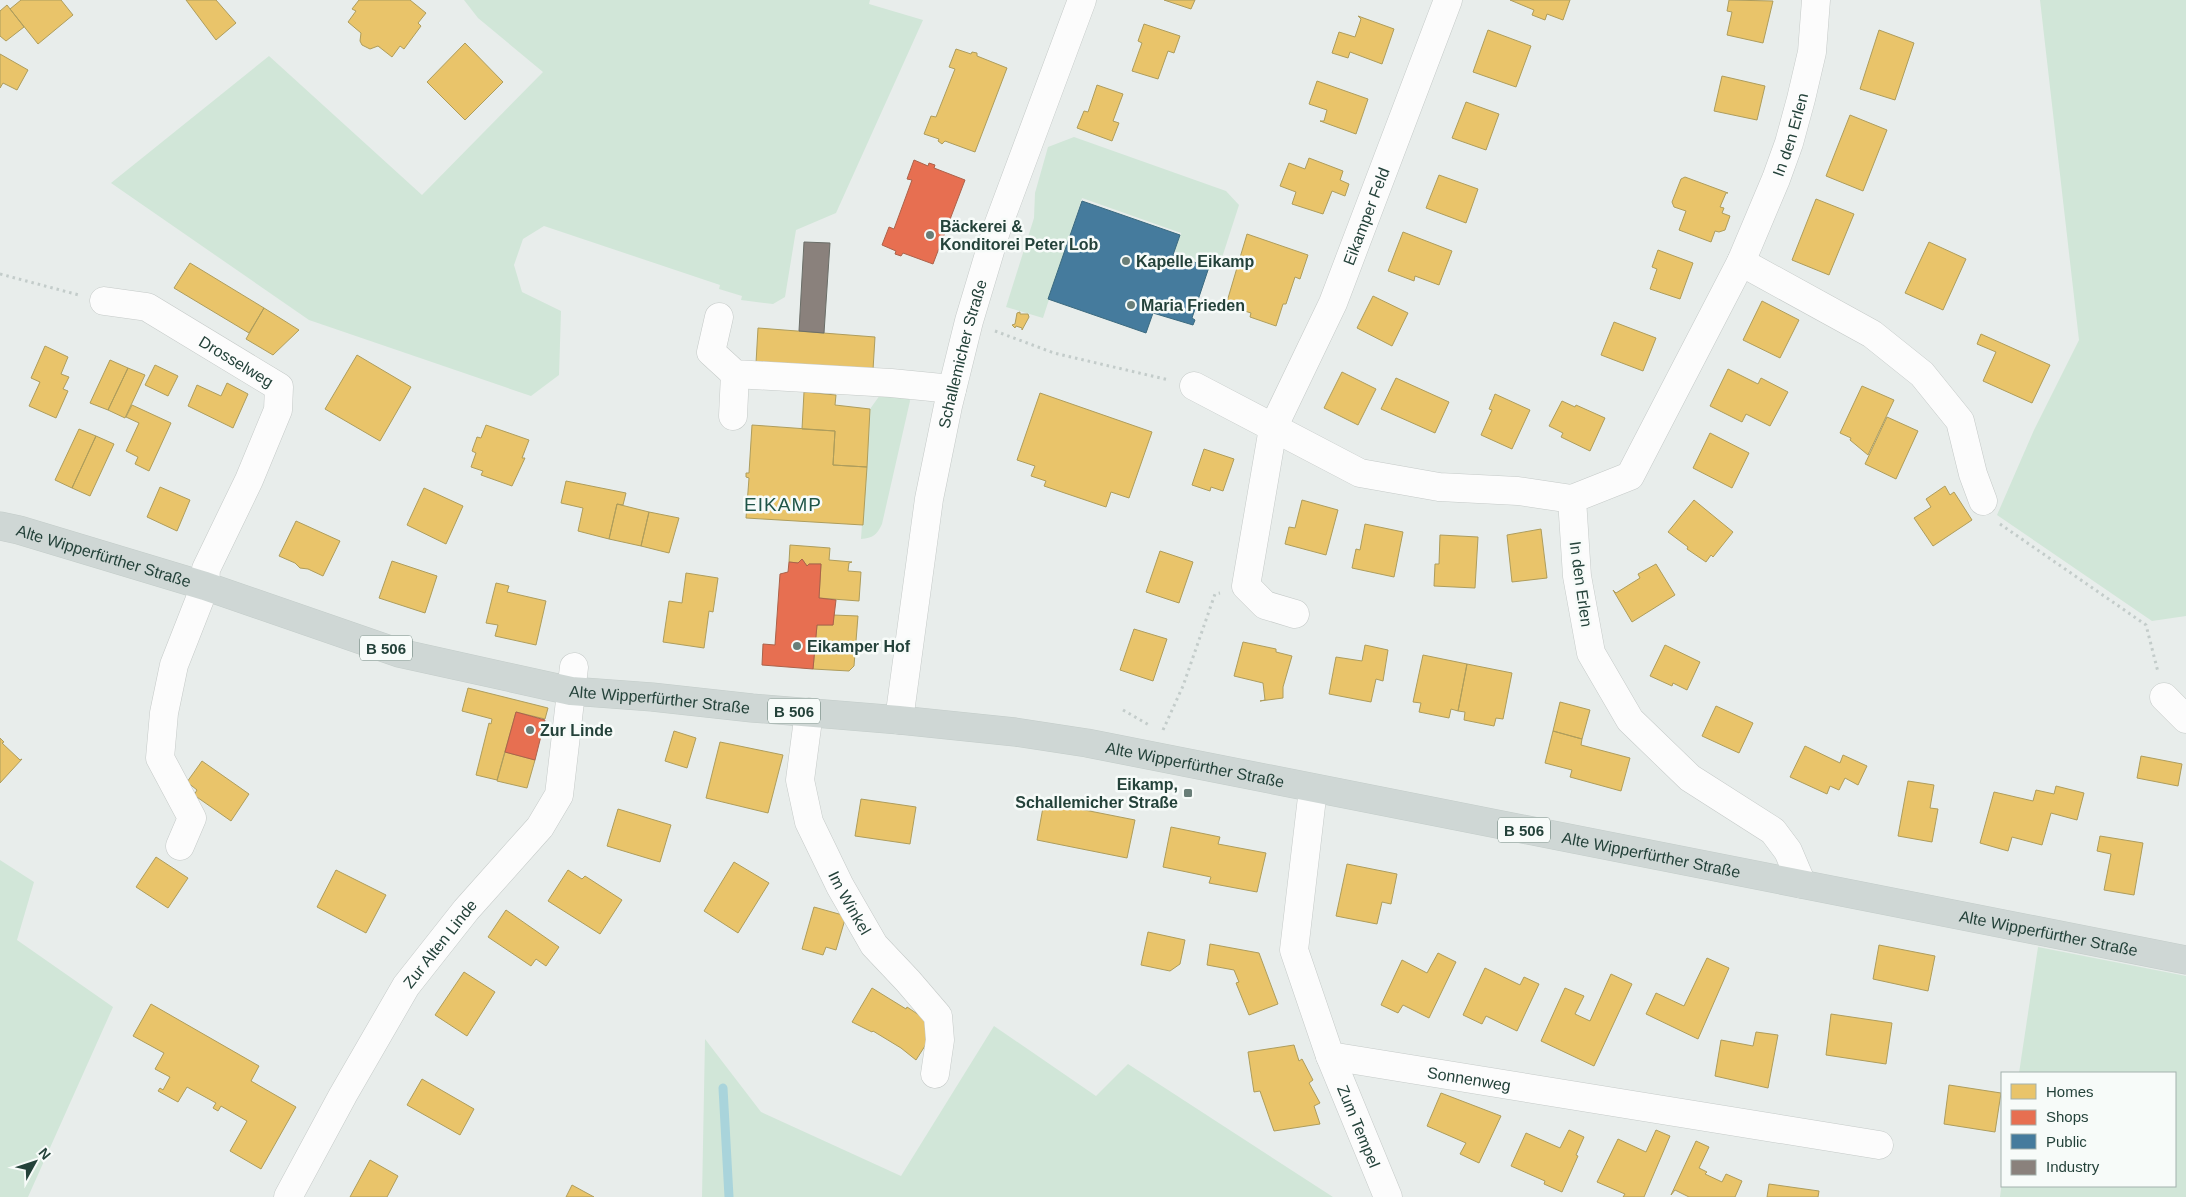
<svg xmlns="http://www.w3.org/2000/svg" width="2186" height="1197" font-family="Helvetica,sans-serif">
<rect width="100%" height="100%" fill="#e8edeb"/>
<!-- green -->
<path fill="#d1e6d8" d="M 464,0 L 870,0 L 869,4 L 923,20 L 836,213 L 796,230 L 785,297 L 773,304 L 741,300 L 742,296 L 719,289 L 720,285 L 544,226 L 523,239 L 514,265 L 522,292 L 561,311 L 559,375 L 531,396 L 309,320 L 111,183 L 269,56 L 422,195 L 543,72 L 478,18 Z
M 2040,0 L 2186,0 L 2186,616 L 2152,621 L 1997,515 L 2034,430 L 2079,340 Z
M 1074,137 L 1226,191 L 1239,205 L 1219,267 L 1212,267 L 1174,251 L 1181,233 L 1082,198 L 1043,318 L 1006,307 L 1034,218 L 1035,193 L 1048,147 Z
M 908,394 L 910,401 L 882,524 C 877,535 873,538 861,539 L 870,409 L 880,395 Z
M 0,860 L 34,882 L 17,940 L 113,1007 L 28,1197 L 0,1197 Z
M 2038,947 L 2186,976 L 2186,1197 L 2000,1197 L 2002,1181 L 2002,1186 L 2175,1186 L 2175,1073 L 2019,1073 Z
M 994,1026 L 1096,1096 L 1128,1064 L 1333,1197 L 702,1197 L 705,1039 L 761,1112 L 901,1176 Z"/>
<!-- homes -->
<path fill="#e9c46a" stroke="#ae9d5c" d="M 21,0 L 61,0 L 73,15 L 38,44 L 10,9 Z
M 186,0 L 216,0 L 236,23 L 216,40 Z
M 359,0 L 410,0 L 426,13 L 418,23 L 421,26 L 404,49 L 400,46 L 392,57 L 378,46 L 370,49 L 362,45 L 360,41 L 361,33 L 348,22 L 356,11 L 352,9 Z
M 1164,0 L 1195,0 L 1191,9 Z
M 1510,0 L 1570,0 L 1563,20 L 1547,14 L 1545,20 L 1532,15 L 1534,10 Z
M 1729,0 L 1773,1 L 1763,43 L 1727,35 L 1732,12 L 1727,11 Z
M 7,5 L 24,27 L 6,41 L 0,36 L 0,11 Z
M 1358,16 L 1394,29 L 1382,64 L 1350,52 L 1348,58 L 1332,53 L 1339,32 L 1355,37 L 1361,19 Z
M 1144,24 L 1180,36 L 1174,53 L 1168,51 L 1158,79 L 1132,71 L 1142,43 L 1138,41 Z
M 1488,30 L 1531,46 L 1516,87 L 1473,72 Z
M 1879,30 L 1914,43 L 1895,100 L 1860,89 Z
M 465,43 L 503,82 L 465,120 L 427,82 Z
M 956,49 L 971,54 L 972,52 L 977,53 L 977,56 L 1007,68 L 975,152 L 945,141 L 942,144 L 938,141 L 939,139 L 924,134 L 931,116 L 936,117 L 955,69 L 949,67 Z
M 0,54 L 28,70 L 17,90 L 3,83 L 0,88 Z
M 1722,76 L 1765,86 L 1757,120 L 1714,111 Z
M 1317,81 L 1368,99 L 1356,134 L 1320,121 L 1324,121 L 1327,110 L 1309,104 Z
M 1097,85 L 1123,94 L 1113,121 L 1119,123 L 1112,141 L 1077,128 L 1084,111 L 1088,112 Z
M 1466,102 L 1499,114 L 1486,150 L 1452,138 Z
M 1850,115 L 1887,130 L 1863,191 L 1826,176 Z
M 1309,158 L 1343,171 L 1340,180 L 1349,184 L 1345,196 L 1332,191 L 1323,214 L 1292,204 L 1296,192 L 1280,186 L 1289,163 L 1305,169 Z
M 1439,175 L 1478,189 L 1466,223 L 1426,208 Z
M 1685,177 L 1728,193 L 1726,193 L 1720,207 L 1724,208 L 1722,213 L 1730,216 L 1725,230 L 1719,232 L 1715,231 L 1711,242 L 1679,230 L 1686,211 L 1674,207 L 1672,202 L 1681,179 Z
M 1816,199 L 1854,214 L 1829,275 L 1792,260 Z
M 1403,232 L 1452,251 L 1439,285 L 1415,276 L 1414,281 L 1388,271 Z
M 1247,234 L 1308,255 L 1300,279 L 1295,277 L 1286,304 L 1283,304 L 1276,326 L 1250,317 L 1251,313 L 1226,305 Z
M 1929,242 L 1966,259 L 1943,310 L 1905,293 Z
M 1658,250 L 1693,263 L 1680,299 L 1650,289 L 1657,269 L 1652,267 Z
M 190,263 L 264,308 L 249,333 L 174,288 Z
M 1373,296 L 1408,313 L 1392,346 L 1357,328 Z
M 1762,301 L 1799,320 L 1780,358 L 1743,340 Z
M 264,308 L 299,330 L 273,355 L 246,339 Z
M 1020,312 L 1020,314 L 1028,314 L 1029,317 L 1022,330 L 1022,328 L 1016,326 L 1015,328 L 1012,325 L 1015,324 L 1017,313 Z
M 1614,322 L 1656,338 L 1643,371 L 1601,355 Z
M 758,328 L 875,337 L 873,370 L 756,363 Z
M 1981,334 L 2050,365 L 2032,403 L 1983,381 L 1996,352 L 1977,344 Z
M 45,346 L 68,357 L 61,374 L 69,377 L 63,389 L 68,391 L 56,418 L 29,406 L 40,382 L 31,378 Z
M 357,355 L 411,387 L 380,441 L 325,409 Z
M 110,360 L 128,368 L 108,410 L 90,403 Z
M 155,365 L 178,376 L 168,396 L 145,385 Z
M 128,368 L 145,375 L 125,418 L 108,410 Z
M 1728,369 L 1758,384 L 1761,378 L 1788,392 L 1770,426 L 1746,414 L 1742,422 L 1710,406 Z
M 1342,372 L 1376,389 L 1358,425 L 1324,408 Z
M 1396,378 L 1449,402 L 1435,433 L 1381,409 Z
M 227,383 L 248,394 L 233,428 L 188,406 L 197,385 L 221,396 Z
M 1862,386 L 1894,400 L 1868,455 L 1850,440 L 1851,438 L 1840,433 Z
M 804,392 L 836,395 L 835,405 L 870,409 L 867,467 L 833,465 L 835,431 L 802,429 Z
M 1040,393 L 1152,432 L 1129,498 L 1111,492 L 1106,507 L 1044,486 L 1046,481 L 1031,476 L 1035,466 L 1017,460 Z
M 1495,394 L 1530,410 L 1512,449 L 1481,435 L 1492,410 L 1489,409 Z
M 1562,401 L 1575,407 L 1576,405 L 1605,418 L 1590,451 L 1561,437 L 1563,433 L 1549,426 Z
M 132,405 L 171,423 L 149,471 L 135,464 L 138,457 L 126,451 L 139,423 L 126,417 Z
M 1887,417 L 1918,431 L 1896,479 L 1865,464 Z
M 486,425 L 529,440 L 522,458 L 525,458 L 512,486 L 481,475 L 483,471 L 471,467 L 476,453 L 472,451 L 477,437 L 481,438 Z
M 752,425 L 835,431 L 833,465 L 867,467 L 863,525 L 746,518 L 749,478 L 746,477 L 746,473 L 749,473 Z
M 79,429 L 96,436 L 72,488 L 55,480 Z
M 1710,433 L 1749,453 L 1732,488 L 1693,468 Z
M 96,436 L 114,444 L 90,496 L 72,488 Z
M 1204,449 L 1234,459 L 1223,491 L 1211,487 L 1210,491 L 1192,485 Z
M 566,481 L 626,493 L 623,505 L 617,504 L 609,539 L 578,531 L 583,508 L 561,503 Z
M 1945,486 L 1950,495 L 1954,492 L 1972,520 L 1933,546 L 1914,518 L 1931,507 L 1926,499 Z
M 160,487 L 190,500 L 177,531 L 147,517 Z
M 424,488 L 463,506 L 446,544 L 407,525 Z
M 1302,500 L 1338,510 L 1326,555 L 1285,544 L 1289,527 L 1295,528 Z
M 1694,500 L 1733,532 L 1713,557 L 1711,555 L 1706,562 L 1687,549 L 1688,547 L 1668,532 Z
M 617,504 L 649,512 L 641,546 L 609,539 Z
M 649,512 L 679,518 L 669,553 L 641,546 Z
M 296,521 L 340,541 L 323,576 L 308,569 L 300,568 L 295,563 L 279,556 Z
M 1365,524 L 1403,532 L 1394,577 L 1352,568 L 1356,549 L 1360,550 Z
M 1541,529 L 1547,578 L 1512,582 L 1507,535 Z
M 1440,535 L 1478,537 L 1475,588 L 1434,586 L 1435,564 L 1439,564 Z
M 790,545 L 830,548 L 829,560 L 852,562 L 849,563 L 848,571 L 861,572 L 859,601 L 819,598 L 821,564 L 809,564 L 807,566 L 802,559 L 798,563 L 789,562 Z
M 1160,551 L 1193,562 L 1179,603 L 1146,592 Z
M 392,561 L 437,576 L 425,613 L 379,598 Z
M 1656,564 L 1675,595 L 1632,622 L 1613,590 L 1616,593 L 1640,578 L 1638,574 Z
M 686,573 L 718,578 L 713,612 L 709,611 L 704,648 L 663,642 L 669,601 L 682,603 Z
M 496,583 L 509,586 L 507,592 L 546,601 L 536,645 L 495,636 L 498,625 L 486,623 Z
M 833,615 L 858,616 L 854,666 L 849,671 L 813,669 L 817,625 L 833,625 Z
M 1134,629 L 1167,639 L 1153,681 L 1120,670 Z
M 1243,642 L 1276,649 L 1276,652 L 1292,656 L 1283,687 L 1283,698 L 1260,701 L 1265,700 L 1263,683 L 1234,676 Z
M 1365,645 L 1388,650 L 1383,681 L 1376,679 L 1371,702 L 1329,694 L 1336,657 L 1362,661 Z
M 1665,645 L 1700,662 L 1687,690 L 1673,683 L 1672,686 L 1650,676 Z
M 1423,655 L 1467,664 L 1458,711 L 1451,709 L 1449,718 L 1419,712 L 1421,703 L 1413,702 Z
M 1467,664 L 1512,673 L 1503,719 L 1496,718 L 1494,726 L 1464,720 L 1465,712 L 1458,711 Z
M 468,688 L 548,708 L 545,719 L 516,712 L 497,780 L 476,775 L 489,723 L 491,724 L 492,719 L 462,711 Z
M 1560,702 L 1590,710 L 1582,739 L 1553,731 Z
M 1716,706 L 1753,723 L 1739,753 L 1702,736 Z
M 674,731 L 696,738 L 687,768 L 665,761 Z
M 1553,731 L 1582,739 L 1581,745 L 1630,758 L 1621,791 L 1570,777 L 1572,770 L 1545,763 Z
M 0,738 L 4,742 L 2,743 L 20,760 L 22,759 L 0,783 Z
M 720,742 L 783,755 L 768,813 L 706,798 Z
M 1805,746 L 1840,763 L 1843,755 L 1867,766 L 1858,785 L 1845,778 L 1839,790 L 1830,786 L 1827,794 L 1790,777 Z
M 505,752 L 535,760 L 527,788 L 497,781 Z
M 2141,756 L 2182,764 L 2178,786 L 2137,778 Z
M 202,761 L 249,794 L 231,821 L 194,795 L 197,790 L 187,782 Z
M 1908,781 L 1934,785 L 1930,808 L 1938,809 L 1932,842 L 1898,836 Z
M 2056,786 L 2084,793 L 2077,820 L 2051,813 L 2042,845 L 2012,837 L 2008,851 L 1980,843 L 1994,792 L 2033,801 L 2036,790 L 2054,794 Z
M 861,799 L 916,807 L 910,844 L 855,836 Z
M 1044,802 L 1135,820 L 1127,858 L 1037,840 Z
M 618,809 L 671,825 L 660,862 L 607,846 Z
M 1171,827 L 1220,837 L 1218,844 L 1266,853 L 1257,892 L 1209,883 L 1211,877 L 1163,867 Z
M 2100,836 L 2143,843 L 2134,895 L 2104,890 L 2111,854 L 2097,851 Z
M 156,857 L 188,878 L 168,908 L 136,887 Z
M 734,862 L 769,883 L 738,933 L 704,911 Z
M 1347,864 L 1397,874 L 1391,904 L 1382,902 L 1377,924 L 1336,916 Z
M 336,870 L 386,895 L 366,933 L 317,907 Z
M 568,870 L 582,879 L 585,876 L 622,900 L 600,934 L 548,901 Z
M 814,907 L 846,916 L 836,950 L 826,947 L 823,955 L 802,949 Z
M 506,910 L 559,947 L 546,966 L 536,959 L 531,966 L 488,937 Z
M 1148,932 L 1185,940 L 1180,964 L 1170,971 L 1141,965 Z
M 1210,944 L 1259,953 L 1278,1004 L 1249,1015 L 1236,983 L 1239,982 L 1234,970 L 1207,965 Z
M 1879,945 L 1935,956 L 1928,991 L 1873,979 Z
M 1438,953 L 1456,962 L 1429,1018 L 1403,1005 L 1398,1013 L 1381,1005 L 1402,960 L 1427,973 Z
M 1707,958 L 1729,968 L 1698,1039 L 1646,1014 L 1656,993 L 1684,1006 Z
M 1485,968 L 1520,985 L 1524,977 L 1539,984 L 1517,1031 L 1486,1016 L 1482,1024 L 1463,1015 Z
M 464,972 L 495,992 L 467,1036 L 435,1015 Z
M 1611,974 L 1632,984 L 1594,1066 L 1541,1041 L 1565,988 L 1584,996 L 1575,1014 L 1590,1021 Z
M 872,988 L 906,1009 L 907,1007 L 937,1027 L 916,1060 L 901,1048 L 873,1031 L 872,1032 L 852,1022 Z
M 151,1004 L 259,1066 L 251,1081 L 296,1107 L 261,1169 L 230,1151 L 247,1121 L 221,1106 L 218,1111 L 213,1108 L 216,1103 L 187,1087 L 178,1102 L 158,1091 L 160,1088 L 163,1090 L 170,1077 L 155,1069 L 164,1053 L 133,1036 Z
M 1831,1014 L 1892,1023 L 1886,1064 L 1826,1055 Z
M 1756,1032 L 1778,1035 L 1768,1088 L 1715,1076 L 1721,1040 L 1753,1046 Z
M 1294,1045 L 1299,1061 L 1302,1059 L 1313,1080 L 1309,1083 L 1320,1103 L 1314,1106 L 1320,1124 L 1274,1131 L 1260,1091 L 1254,1092 L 1248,1052 Z
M 422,1079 L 474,1109 L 460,1135 L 407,1105 Z
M 1949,1085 L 2001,1093 L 1995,1132 L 1944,1124 Z
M 1441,1093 L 1501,1116 L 1479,1163 L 1460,1154 L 1466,1143 L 1427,1126 Z
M 1569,1130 L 1584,1137 L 1576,1155 L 1578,1156 L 1562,1192 L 1544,1184 L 1545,1181 L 1511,1166 L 1526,1133 L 1560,1148 Z
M 1656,1130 L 1670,1136 L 1644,1197 L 1623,1197 L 1625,1194 L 1597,1182 L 1618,1139 L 1646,1152 Z
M 1696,1141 L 1709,1147 L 1699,1168 L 1707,1172 L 1705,1174 L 1722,1182 L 1726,1174 L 1742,1181 L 1735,1197 L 1689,1197 L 1675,1190 L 1671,1195 Z
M 370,1160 L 398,1176 L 387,1197 L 350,1197 Z
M 1769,1184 L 1819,1191 L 1818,1197 L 1767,1197 Z
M 572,1185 L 594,1197 L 566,1197 Z"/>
<!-- shops -->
<path fill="#e76f51" stroke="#ac624a" d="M 914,160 L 928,166 L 929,163 L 935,165 L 934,168 L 965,180 L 933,264 L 903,253 L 901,256 L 895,254 L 896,251 L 882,245 L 889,227 L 894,229 L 912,180 L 907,179 Z
M 802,559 L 807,566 L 809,564 L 821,564 L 819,598 L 836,600 L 833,625 L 817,625 L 813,669 L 762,665 L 763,644 L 775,645 L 780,574 L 788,572 L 789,562 L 798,563 Z
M 516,712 L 545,720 L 535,760 L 505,752 Z"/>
<!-- public -->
<path fill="#457b9d" stroke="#3b6a7f" d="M 1082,201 L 1180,235 L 1173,255 L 1209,267 L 1192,318 L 1195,320 L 1193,325 L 1153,313 L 1146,333 L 1048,299 Z"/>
<!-- industry -->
<path fill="#8a817c" stroke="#6b6e68" d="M 804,242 L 830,243 L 824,333 L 799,331 Z"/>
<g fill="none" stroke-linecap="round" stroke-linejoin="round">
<!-- stream -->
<path stroke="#a9d4db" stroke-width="9" d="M 723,1088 L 729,1197"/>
<!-- minor casing -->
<g stroke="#c5cac8" stroke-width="29">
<g id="minor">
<path d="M 1741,262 L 1872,334 L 1922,374 L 1960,421 L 1973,474 L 1983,501"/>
<path id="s1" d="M 104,301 L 147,307 L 279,387 L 278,410 L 249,480 L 206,569 L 205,586 L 174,665 L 164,713 L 160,758 L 192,818 L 180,846"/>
<path d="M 719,317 L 711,352 L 735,374 L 891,383 L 952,389"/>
<path d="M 1194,386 L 1360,473 L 1439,487 L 1518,491 L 1572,499"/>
<path d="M 733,416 L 735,374"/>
<path id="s2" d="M 1295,614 L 1265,605 L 1246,586 L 1273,428 L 1333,303 L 1448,0"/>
<path d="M 2164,697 L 2186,719"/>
<path id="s3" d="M 809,712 L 800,780 L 809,822 L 840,886 L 874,945 L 908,981 L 938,1016 L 940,1040 L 935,1074"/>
<path id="s4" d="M 899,720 L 929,499 L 948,406 L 969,321 L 996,231 L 1082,0"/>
<path id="s5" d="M 1313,789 L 1294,950 L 1330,1056 L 1879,1145"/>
<path id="s6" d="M 1802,884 L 1788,851 L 1773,831 L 1690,778 L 1630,720 L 1591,653 L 1577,576 L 1572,499 L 1630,476 L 1741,262 L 1776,179 L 1789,143 L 1801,99 L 1812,52 L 1816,0"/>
<path id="s7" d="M 1330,1056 L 1388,1197"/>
<path id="s8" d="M 288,1197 L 343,1095 L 406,986 L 466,910 L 540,827 L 559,795 L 574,667"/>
</g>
</g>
<!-- major casing -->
<g stroke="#c3ccc9" stroke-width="29">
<g id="major">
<path id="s9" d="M 0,526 L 19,530 L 205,586 L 399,653 L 571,691 L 652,697 L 752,708 L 899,720 L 1015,732 L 1087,743 L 2186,960"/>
</g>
</g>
<!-- path -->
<path stroke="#c3ccca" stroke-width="3" stroke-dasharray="2.5 4" stroke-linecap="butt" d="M 0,274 L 79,295
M 995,331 L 1054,353 L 1169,380
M 2000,524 L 2146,625 L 2158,672
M 1123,710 L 1149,725
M 1163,730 L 1183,686 L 1215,594 L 1220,593"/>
<!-- minor -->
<use href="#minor" stroke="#fcfcfc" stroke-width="28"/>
<!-- major -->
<use href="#major" stroke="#cfd7d5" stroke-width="28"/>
</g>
<!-- markers -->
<g fill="#697e78" stroke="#f7fbf9" stroke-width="2">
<circle cx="930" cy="235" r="5"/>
<circle cx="1126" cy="261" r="5"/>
<circle cx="1131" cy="305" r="5"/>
<circle cx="797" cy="646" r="5"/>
<circle cx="530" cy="730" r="5"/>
<rect x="1183" y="788" width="10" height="10" rx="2.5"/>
</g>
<g text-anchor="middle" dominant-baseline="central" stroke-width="5" stroke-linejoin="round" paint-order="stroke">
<!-- shield labels -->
<g fill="#f7fbf9" stroke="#637a73" stroke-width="1">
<rect x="360" y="635.5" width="52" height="25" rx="4"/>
<rect x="768" y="698.5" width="52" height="25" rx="4"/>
<rect x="1498" y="817.5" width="52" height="25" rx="4"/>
</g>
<g font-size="15" font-weight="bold" fill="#24423a">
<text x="386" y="648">B 506</text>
<text x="794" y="711">B 506</text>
<text x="1524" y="830">B 506</text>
</g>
<!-- street labels -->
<g font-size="16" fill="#24423a" stroke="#f7fbf9">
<text stroke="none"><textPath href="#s6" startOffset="916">In den Erlen</textPath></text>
<text stroke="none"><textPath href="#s2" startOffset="450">Eikamper Feld</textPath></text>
<text stroke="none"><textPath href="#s4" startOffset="372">Schallemicher Straße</textPath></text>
<text stroke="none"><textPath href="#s1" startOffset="148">Drosselweg</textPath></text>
<text stroke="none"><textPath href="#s9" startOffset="108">Alte Wipperfürther Straße</textPath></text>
<text transform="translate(1581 584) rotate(82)">In den Erlen</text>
<text stroke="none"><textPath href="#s9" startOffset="684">Alte Wipperfürther Straße</textPath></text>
<text stroke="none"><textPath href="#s9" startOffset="1224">Alte Wipperfürther Straße</textPath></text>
<text stroke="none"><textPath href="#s9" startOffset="1689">Alte Wipperfürther Straße</textPath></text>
<text stroke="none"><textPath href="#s3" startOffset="202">Im Winkel</textPath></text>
<text stroke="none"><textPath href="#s9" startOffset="2094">Alte Wipperfürther Straße</textPath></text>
<text stroke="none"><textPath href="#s8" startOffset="296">Zur Alten Linde</textPath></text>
<text stroke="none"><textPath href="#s5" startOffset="415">Sonnenweg</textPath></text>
<text stroke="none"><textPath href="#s7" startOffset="76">Zum Tempel</textPath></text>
</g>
<!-- poi labels -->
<g font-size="16" font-weight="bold" fill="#24423a" stroke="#f7fbf9" text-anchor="start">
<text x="940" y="226">Bäckerei &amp;<tspan x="940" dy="18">Konditorei Peter Lob</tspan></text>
<text x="1136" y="261">Kapelle Eikamp</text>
<text x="1141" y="305">Maria Frieden</text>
<text x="807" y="646">Eikamper Hof</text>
<text x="540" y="730">Zur Linde</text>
<text x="1178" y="784" text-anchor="end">Eikamp,<tspan x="1178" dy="18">Schallemicher Straße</tspan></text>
</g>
<!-- quarter labels -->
<g font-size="19" letter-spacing="1" fill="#1f5548" stroke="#f7fbf9">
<text x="783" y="504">EIKAMP</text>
</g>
</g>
<!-- legend -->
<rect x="2001" y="1072" width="175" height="115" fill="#f7fbf9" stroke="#a3b1ad"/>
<rect x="2011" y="1084" width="25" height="15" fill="#e9c46a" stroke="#a3b1ad"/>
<text x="2046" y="1097" font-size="15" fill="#24423a">Homes</text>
<rect x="2011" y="1110" width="25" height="15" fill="#e76f51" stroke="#a3b1ad"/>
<text x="2046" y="1122" font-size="15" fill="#24423a">Shops</text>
<rect x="2011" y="1134" width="25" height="15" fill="#457b9d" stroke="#a3b1ad"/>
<text x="2046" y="1147" font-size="15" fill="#24423a">Public</text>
<rect x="2011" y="1160" width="25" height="15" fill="#8a817c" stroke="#a3b1ad"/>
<text x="2046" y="1172" font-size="15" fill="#24423a">Industry</text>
<!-- north arrow -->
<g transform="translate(35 1162) rotate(50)" stroke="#f7fbf9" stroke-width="4" paint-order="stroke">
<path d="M0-4L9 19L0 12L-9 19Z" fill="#24423a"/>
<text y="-8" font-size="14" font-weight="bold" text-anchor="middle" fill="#24423a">N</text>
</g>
</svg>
